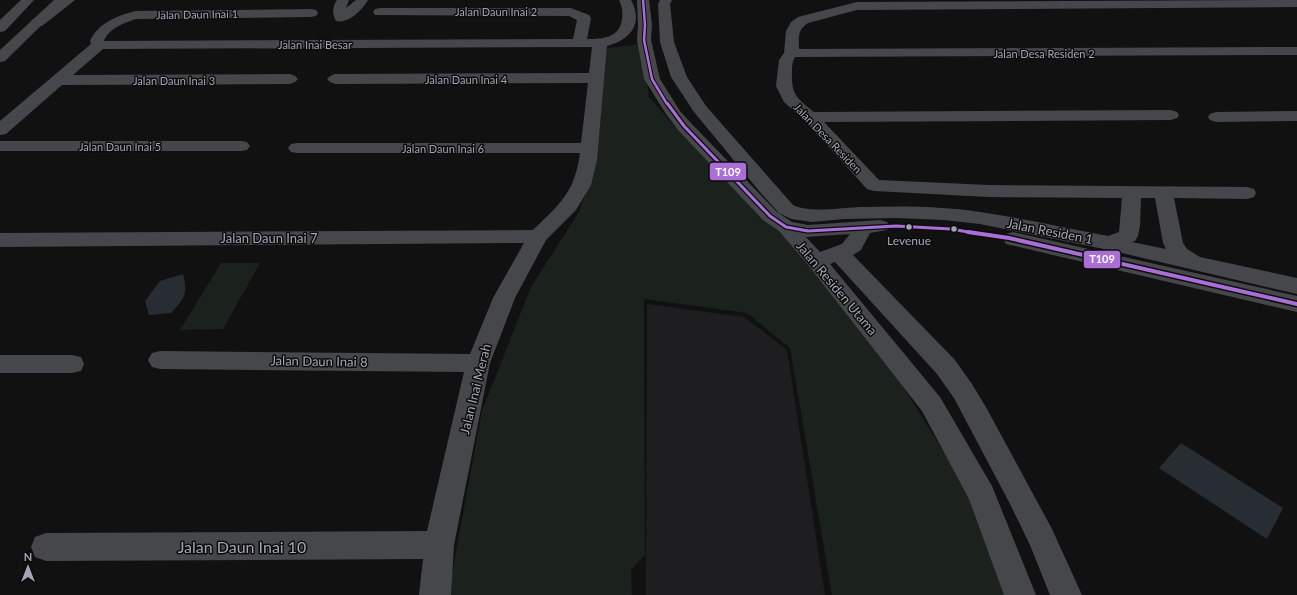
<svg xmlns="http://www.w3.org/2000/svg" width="1297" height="595" font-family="Lato,sans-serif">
<rect width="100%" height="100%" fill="#111112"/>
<!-- built -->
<path fill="#1e1e20" d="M 647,304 L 744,317 L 787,350 L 825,595 L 646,595 Z"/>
<!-- green -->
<path fill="#1b211c" d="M 642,44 L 649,97 L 677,129 L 810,262 L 899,380 L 963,483 L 1009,595 L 832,595 L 790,348 L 747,313 L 644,299 L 645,555 L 631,570 L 632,595 L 448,595 L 482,411 L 531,287 L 579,212 L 596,164 L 607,48 Z
M 221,263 L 260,263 L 223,329 L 180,330 Z"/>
<!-- water -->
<path fill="#282d34" d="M 183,274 C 188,294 185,298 171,313 L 149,315 L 145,301 L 160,281 Z
M 1181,443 L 1283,508 L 1267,539 L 1159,468 Z"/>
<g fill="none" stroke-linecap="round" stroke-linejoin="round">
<!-- minor -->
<path fill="#46474a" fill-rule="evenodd" d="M 337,0 L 349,0 L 346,8 L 356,0 L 368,0 C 362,10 349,24 336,21 C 332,14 332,7 337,0 Z
M 619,0 L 631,0 C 644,24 630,40 607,46 L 597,160 L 591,185 L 576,210 L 546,240 L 515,298 L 490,363 L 454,545 L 451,595 L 419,595 L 423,559 L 46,561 L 35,557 L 31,547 L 35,537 L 46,533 L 427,531 L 464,372 L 160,369 L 152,367 L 148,360 L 152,353 L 160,351 L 470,354 L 493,298 L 524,243 L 0,247 L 0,233 L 533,230 C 560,204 575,192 580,153 L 297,153 L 291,152 L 288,148 L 291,144 L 297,143 L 581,143 L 588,83 L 335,84 L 330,82 L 327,79 L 330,76 L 335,74 L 589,73 L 592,47 L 103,49 L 73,75 L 290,74 L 295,76 L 298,79 L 295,82 L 290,84 L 62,85 L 6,134 L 0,135 L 0,121 L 91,44 L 90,41 C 98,23 117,16 135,11 L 311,9 L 316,10 L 318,13 L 316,16 L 311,17 L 136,19 C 124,23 109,28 104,41 L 573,39 L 577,20 L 569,16 L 375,15 L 373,12 L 375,9 L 380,8 L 571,8 L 589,15 L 591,18 L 587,39 C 602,39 620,38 622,19 C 623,12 622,6 619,0 Z
M 637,0 L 649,0 L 652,25 L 651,40 L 660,79 L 680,111 L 690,122 L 777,212 L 792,222 L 808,225 L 880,220 L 887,222 L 890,226 L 887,230 L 870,233 L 861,250 L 853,255 L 955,360 L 972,384 L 987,409 L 1052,529 L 1082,595 L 1050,595 L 1030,545 L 1010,504 L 954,398 L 937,374 L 835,262 L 830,264 L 940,397 L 992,486 L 1036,595 L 1004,595 L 969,499 L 922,411 L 809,266 L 779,231 L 763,220 L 678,130 L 666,114 L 644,79 L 637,40 L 638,25 ZM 850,234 L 842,244 L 820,252 L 806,237 Z
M 660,0 L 672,0 L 670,4 L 674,42 L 687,77 L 706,106 L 793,205 C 812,214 842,207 864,207 C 903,206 941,206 980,212 C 1022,218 1065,228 1108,236 L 1119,232 L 1122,198 L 989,197 L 874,191 L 867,189 L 804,120 L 784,102 L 776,86 L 779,60 L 784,53 L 786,31 L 791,22 L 798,17 L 857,2 L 1297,0 L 1297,7 L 857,10 L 808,23 C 797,30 799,37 799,49 L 1297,47 L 1297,55 L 795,57 C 792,62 792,67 792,73 C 791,95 798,99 814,112 L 1171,110 L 1177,112 L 1179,115 L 1177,118 L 1171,120 L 824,122 L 879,180 L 989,185 L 1247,187 L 1254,189 L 1256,193 L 1254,197 L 1247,199 L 1174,198 L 1183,243 L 1187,249 L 1200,257 L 1297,278 L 1297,294 L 1109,250 L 980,224 L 944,220 L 897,218 L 844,219 L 812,222 L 791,219 L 779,213 L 760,192 L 694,112 L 671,77 L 660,42 L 658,4 ZM 1141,198 L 1155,198 L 1163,243 L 1166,249 L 1132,242 L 1135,241 L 1138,236 L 1140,226 Z
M 1297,111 L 1297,121 L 1216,122 L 1210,120 L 1208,117 L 1210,114 L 1216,112 Z
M 0,141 L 241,141 L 247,142 L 250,146 L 247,150 L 241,151 L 0,151 Z
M 1013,232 L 1297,296 L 1297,312 L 1006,244 L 1003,239 L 1006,234 Z
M 0,355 L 72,355 L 81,357 L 84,364 L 81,371 L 72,373 L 0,373 Z"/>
<!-- major -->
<path fill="#48484c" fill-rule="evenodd" d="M 61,0 L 75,0 L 42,26 L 32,26 L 30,23 L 32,20 Z"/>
<!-- highway -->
<path fill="#48484b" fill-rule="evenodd" d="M 21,0 L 34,0 L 5,31 L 0,32 L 0,20 Z
M 54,0 L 67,0 L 5,61 L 0,62 L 0,50 Z"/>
<!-- bus-1-far2 casing -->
<g stroke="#0c0c0d" stroke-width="4.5">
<path id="bus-1-far2" d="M 643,0 L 645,25 L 644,40 L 652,79 L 667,104"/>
</g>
<!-- bus-1-far1 casing -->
<g stroke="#0c0c0d" stroke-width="5.5">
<path id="bus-1-far1" d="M 667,103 L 684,126 L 770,216 L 786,227 L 808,231 L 896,226 L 951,229 L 974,233"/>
</g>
<!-- bus-1 casing -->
<g stroke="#0c0c0d" stroke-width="7">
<path id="bus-1" d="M 968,232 L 1009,238 L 1297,304"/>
</g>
<!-- bus-1-far2 -->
<use href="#bus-1-far2" stroke="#aa6ed7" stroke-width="2.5"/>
<!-- bus-1-far1 -->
<use href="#bus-1-far1" stroke="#aa6ed7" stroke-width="3"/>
<!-- bus-1 -->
<use href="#bus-1" stroke="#aa6ed7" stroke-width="4"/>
</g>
<!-- markers -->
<g fill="#a3a6b2" stroke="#0c0c0d" stroke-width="1.5">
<circle cx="909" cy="227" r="3.5"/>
<circle cx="954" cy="229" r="3.5"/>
</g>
<g text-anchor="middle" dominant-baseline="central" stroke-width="3" stroke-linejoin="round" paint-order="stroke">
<!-- far-street labels -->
<g font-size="11" fill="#a3a6b2" stroke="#0c0c0d">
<text x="496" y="11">Jalan Daun Inai 2</text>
<text transform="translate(197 14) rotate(-1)">Jalan Daun Inai 1</text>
<text x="315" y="44">Jalan Inai Besar</text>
<text x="1044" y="53">Jalan Desa Residen 2</text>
<text x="466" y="79">Jalan Daun Inai 4</text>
<text x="174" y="80">Jalan Daun Inai 3</text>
<text transform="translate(828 138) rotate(46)">Jalan Desa Residen</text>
<text x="120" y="146">Jalan Daun Inai 5</text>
<text x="443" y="148">Jalan Daun Inai 6</text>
</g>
<!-- bus labels -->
<g font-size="12" fill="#a3a6b2" stroke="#0c0c0d">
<text x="909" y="240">Levenue</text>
</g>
<!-- street labels -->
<g font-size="13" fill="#a3a6b2" stroke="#0c0c0d">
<text transform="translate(1050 231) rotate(11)">Jalan Residen 1</text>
<text x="269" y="238">Jalan Daun Inai 7</text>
<text transform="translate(837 288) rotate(50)">Jalan Residen Utama</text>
<text transform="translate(319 361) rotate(1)">Jalan Daun Inai 8</text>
<text transform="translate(475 389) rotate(-76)">Jalan Inai Merah</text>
</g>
<!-- near-street labels -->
<g font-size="16" fill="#a3a6b2" stroke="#0c0c0d">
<text x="242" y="546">Jalan Daun Inai 10</text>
</g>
</g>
<g stroke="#0c0c0d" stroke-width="1.5">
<rect x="709" y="162" width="38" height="19" rx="4" fill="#aa6ed7"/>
<rect x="1083" y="250" width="38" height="19" rx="4" fill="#aa6ed7"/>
</g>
<g font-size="11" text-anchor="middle" font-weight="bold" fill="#fff">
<text x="728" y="176">T109</text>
<text x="1102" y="263">T109</text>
</g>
<!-- north arrow -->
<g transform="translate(28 567)" stroke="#0c0c0d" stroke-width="3" paint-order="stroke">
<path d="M0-3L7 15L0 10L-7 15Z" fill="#a3a6b2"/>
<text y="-6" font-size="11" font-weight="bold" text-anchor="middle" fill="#a3a6b2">N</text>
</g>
</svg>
